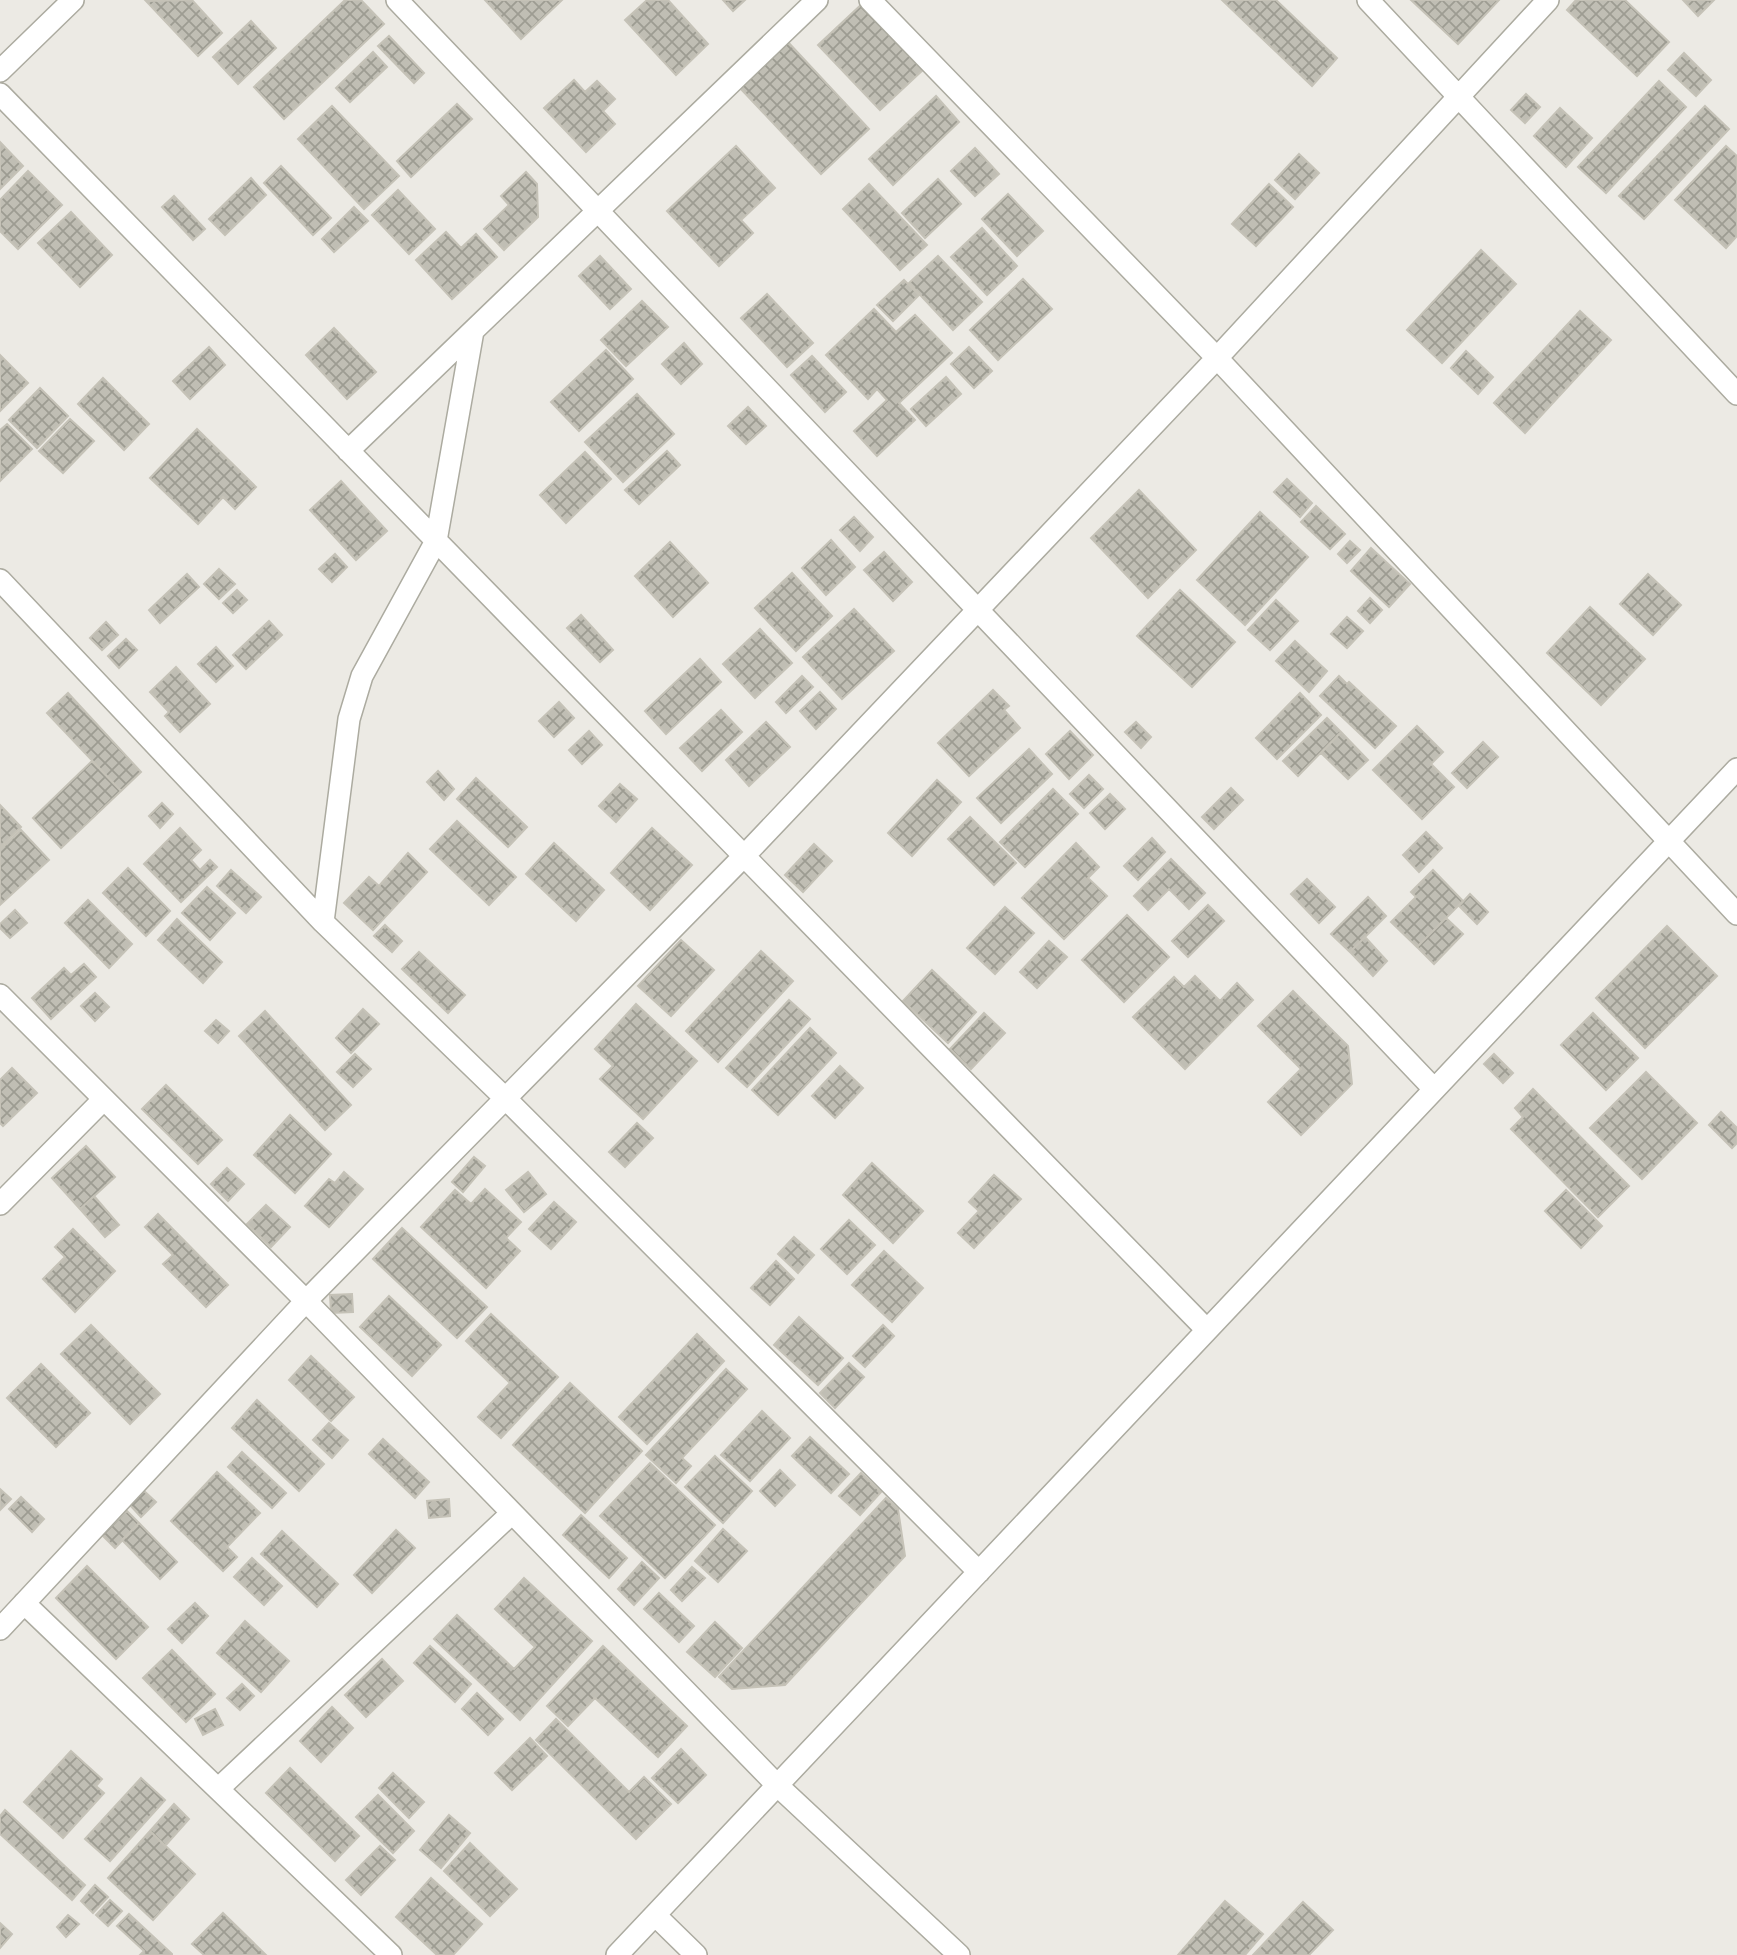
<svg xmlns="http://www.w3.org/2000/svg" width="1737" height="1955" font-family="Lato,sans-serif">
<defs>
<pattern id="building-cross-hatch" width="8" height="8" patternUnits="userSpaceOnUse" patternTransform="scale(1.75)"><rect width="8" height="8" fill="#c0beb4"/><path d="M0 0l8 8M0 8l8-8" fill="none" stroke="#9d9c92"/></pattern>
</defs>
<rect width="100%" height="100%" fill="#eceae4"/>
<!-- building -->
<path fill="url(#building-cross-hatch)" stroke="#c5c2b7" stroke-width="2" d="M 192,0 L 222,33 L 198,56 L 146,1 Z
M 345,0 L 361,0 L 384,24 L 284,119 L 254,87 Z
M 485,0 L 562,0 L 521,39 Z
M 647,0 L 668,0 L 708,44 L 676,75 L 625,20 Z
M 723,0 L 745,0 L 733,11 Z
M 1222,0 L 1276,0 L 1337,58 L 1312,86 Z
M 1411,0 L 1499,0 L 1458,44 Z
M 1576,0 L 1625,0 L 1669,42 L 1637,76 L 1567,10 Z
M 1683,0 L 1714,0 L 1698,16 Z
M 863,3 L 924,69 L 880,110 L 818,45 Z
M 251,21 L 276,48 L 238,84 L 213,57 Z
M 389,36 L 424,73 L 414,83 L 378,46 Z
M 787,41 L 869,129 L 821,174 L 739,87 Z
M 373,52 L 387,67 L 350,102 L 336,88 Z
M 1684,53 L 1711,80 L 1696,96 L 1668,70 Z
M 574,80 L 585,92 L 597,81 L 615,99 L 603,111 L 615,124 L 586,152 L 544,108 Z
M 1659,81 L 1686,107 L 1606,193 L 1578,167 Z
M 1526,94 L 1540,107 L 1525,123 L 1511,110 Z
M 936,96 L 959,122 L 893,185 L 869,159 Z
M 457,104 L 472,119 L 411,177 L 397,161 Z
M 332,106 L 399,176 L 364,209 L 298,139 Z
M 1705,106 L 1729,129 L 1644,219 L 1619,196 Z
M 1560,108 L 1592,138 L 1566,167 L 1534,136 Z
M 0,142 L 23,166 L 0,189 Z
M 736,146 L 775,188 L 741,220 L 753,233 L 719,266 L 667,211 Z
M 1726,146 L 1737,156 L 1737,236 L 1726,248 L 1675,200 Z
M 975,148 L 999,174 L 975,196 L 951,171 Z
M 1299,154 L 1319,173 L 1295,199 L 1275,180 Z
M 281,166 L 331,218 L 313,235 L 264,183 Z
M 28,171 L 62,205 L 18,249 L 0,231 L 0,200 Z
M 526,172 L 537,184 L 538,217 L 504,250 L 484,229 L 509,205 L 501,196 Z
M 251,178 L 266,195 L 225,235 L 209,219 Z
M 938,179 L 961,204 L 925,238 L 902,213 Z
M 869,184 L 927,245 L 900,270 L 843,209 Z
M 1269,184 L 1293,207 L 1256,246 L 1232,224 Z
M 398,190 L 435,229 L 409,254 L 372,215 Z
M 1008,194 L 1043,231 L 1017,256 L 982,219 Z
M 174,196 L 205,229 L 193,240 L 162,207 Z
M 354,207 L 368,221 L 334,252 L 322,239 Z
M 71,212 L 112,255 L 80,287 L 38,243 Z
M 982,228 L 1017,266 L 987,295 L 951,257 Z
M 446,232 L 461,248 L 476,234 L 497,257 L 452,299 L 416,260 Z
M 1481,250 L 1516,284 L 1442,363 L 1407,330 Z
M 600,256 L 631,289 L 610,309 L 579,276 Z
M 938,256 L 982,302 L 953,330 L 909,283 Z
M 1023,279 L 1052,309 L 998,360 L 970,330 Z
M 904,280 L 919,295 L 893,321 L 877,305 Z
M 767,294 L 813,343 L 787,367 L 741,318 Z
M 642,301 L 668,327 L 626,366 L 601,340 Z
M 874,309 L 896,332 L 915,315 L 952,353 L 899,403 L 915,420 L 877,456 L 854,431 L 887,400 L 877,389 L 868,399 L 826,355 Z
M 1580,311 L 1611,340 L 1525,433 L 1494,403 Z
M 334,328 L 376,372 L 347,399 L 306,355 Z
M 684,343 L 702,364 L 681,384 L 662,364 Z
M 209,347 L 225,365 L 190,399 L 173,381 Z
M 969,347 L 992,371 L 974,388 L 951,364 Z
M 606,350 L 633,379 L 579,431 L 551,402 Z
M 1466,351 L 1493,377 L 1478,394 L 1451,368 Z
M 0,355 L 28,383 L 0,411 Z
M 812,356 L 846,392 L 825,412 L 791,375 Z
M 946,377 L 961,394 L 926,426 L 911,409 Z
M 103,378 L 149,424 L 124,450 L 78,404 Z
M 40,388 L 68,416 L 37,448 L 9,420 Z
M 637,394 L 674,434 L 623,482 L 585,442 Z
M 748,407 L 766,426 L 746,444 L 728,426 Z
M 70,419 L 94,441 L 63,473 L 39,451 Z
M 7,424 L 32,449 L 0,481 L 0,430 Z
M 197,429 L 256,487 L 235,509 L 223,497 L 198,524 L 150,478 Z
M 667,451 L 680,465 L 639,504 L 625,490 Z
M 585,452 L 611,479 L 566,523 L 540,495 Z
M 1287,479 L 1312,503 L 1300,517 L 1274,492 Z
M 341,481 L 387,531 L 356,560 L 310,510 Z
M 1139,490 L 1196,550 L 1148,598 L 1091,538 Z
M 1316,506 L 1345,534 L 1330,549 L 1301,522 Z
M 1260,512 L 1308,557 L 1245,625 L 1197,580 Z
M 854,517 L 873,537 L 860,551 L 840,530 Z
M 831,540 L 855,567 L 826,595 L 802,568 Z
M 1350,541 L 1360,550 L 1347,563 L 1338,554 Z
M 670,542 L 708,583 L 673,617 L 635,576 Z
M 1371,548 L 1410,584 L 1389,607 L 1351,571 Z
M 884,552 L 912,582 L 893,601 L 864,570 Z
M 335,554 L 347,567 L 332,582 L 319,569 Z
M 219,569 L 235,584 L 219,599 L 204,584 Z
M 792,573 L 832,616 L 796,651 L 755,608 Z
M 187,574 L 199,587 L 160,623 L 149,610 Z
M 1648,574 L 1681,605 L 1653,635 L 1620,604 Z
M 237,590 L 247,600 L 233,613 L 223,603 Z
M 1180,590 L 1235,642 L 1192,687 L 1137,636 Z
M 1370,598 L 1382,610 L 1370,623 L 1358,611 Z
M 1276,600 L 1298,621 L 1270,650 L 1248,630 Z
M 1590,607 L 1645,659 L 1601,705 L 1547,653 Z
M 854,609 L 894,651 L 842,699 L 803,657 Z
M 581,615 L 613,650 L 600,662 L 567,628 Z
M 1347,617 L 1363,631 L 1347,648 L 1331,634 Z
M 269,621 L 282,635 L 246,669 L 233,655 Z
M 106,622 L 118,635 L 102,650 L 90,638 Z
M 760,629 L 792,663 L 755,698 L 723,664 Z
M 126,639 L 137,650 L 119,668 L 108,656 Z
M 1295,641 L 1327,671 L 1309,692 L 1276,661 Z
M 216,647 L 233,666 L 216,682 L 198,664 Z
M 700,659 L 721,682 L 666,734 L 645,711 Z
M 176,667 L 210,704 L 180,732 L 165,716 L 169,712 L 150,692 Z
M 802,676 L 813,687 L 786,713 L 776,702 Z
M 1339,676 L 1347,684 L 1349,682 L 1396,726 L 1375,748 L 1320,696 Z
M 993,690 L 1009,706 L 1004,710 L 1020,728 L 969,776 L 938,743 Z
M 820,692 L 836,709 L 816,729 L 800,711 Z
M 68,693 L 141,772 L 121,791 L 47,713 Z
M 1300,693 L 1321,715 L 1277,759 L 1256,738 Z
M 559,702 L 574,718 L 554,737 L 539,721 Z
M 721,710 L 742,732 L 702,771 L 680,748 Z
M 1327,718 L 1341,732 L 1298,776 L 1283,761 Z
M 766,722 L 790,747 L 749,786 L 726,760 Z
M 1136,722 L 1151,737 L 1141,748 L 1125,732 Z
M 1417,726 L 1443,752 L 1431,764 L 1454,787 L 1422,819 L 1373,770 Z
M 589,731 L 602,745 L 582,764 L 569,750 Z
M 1070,731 L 1093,755 L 1069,779 L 1046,754 Z
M 1341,732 L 1368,760 L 1348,779 L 1321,753 Z
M 1483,742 L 1498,757 L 1467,788 L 1452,773 Z
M 1029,749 L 1052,774 L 1001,823 L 977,798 Z
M 92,761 L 121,791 L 61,848 L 33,818 Z
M 438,771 L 454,789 L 444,800 L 427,782 Z
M 1089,775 L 1103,789 L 1084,808 L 1070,794 Z
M 476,778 L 527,827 L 508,847 L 457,799 Z
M 937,780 L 961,802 L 912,856 L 888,833 Z
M 620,784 L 637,799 L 616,822 L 599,806 Z
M 1231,788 L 1243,800 L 1214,829 L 1202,817 Z
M 1053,789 L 1078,814 L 1025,867 L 1000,842 Z
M 1110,794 L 1125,809 L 1105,829 L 1090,813 Z
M 162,803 L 173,814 L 160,828 L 149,816 Z
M 0,805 L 21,827 L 0,847 Z
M 970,817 L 1016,863 L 994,885 L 948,839 Z
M 457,821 L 516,877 L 489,905 L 430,849 Z
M 180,828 L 201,850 L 191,860 L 200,870 L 210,860 L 217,867 L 181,902 L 144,864 Z
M 652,828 L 692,865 L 650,910 L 611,873 Z
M 21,830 L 49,860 L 0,905 L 0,850 Z
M 1426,832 L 1442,848 L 1419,872 L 1403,855 Z
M 1152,838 L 1165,852 L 1138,880 L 1124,866 Z
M 554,843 L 604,890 L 576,921 L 526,874 Z
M 1076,843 L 1099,867 L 1088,878 L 1107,896 L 1064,939 L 1022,898 Z
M 814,844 L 832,861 L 803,892 L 785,875 Z
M 408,853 L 427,872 L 373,930 L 344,903 L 369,877 L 379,886 Z
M 1171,859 L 1205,893 L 1189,909 L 1169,889 L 1148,910 L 1134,896 Z
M 128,868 L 170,911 L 146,936 L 103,893 Z
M 231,870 L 261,897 L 246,913 L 217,886 Z
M 1433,870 L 1463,901 L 1417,947 L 1391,922 L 1416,897 L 1411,892 Z
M 1307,879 L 1335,907 L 1319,923 L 1291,894 Z
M 207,887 L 235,913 L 210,940 L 182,913 Z
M 1470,894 L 1488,912 L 1477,924 L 1459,906 Z
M 1368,897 L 1386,916 L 1350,952 L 1331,934 Z
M 88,900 L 132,944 L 109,968 L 65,923 Z
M 1208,905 L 1224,921 L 1188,957 L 1172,941 Z
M 1005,907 L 1034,933 L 995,974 L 967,948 Z
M 15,910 L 27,923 L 10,938 L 0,928 L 0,924 Z
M 1127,915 L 1169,957 L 1124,1002 L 1082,960 Z
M 1446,918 L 1463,934 L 1434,964 L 1417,947 Z
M 177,919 L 222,962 L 203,983 L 158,940 Z
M 385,925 L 402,941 L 392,952 L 374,936 Z
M 1667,926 L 1717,976 L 1645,1048 L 1596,998 Z
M 1365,937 L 1387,961 L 1373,976 L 1350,952 Z
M 681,940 L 714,970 L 671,1016 L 638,986 Z
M 1049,941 L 1067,957 L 1037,988 L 1020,972 Z
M 761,951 L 793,981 L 718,1062 L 686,1031 Z
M 419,952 L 465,995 L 448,1013 L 402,969 Z
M 84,964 L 96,977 L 51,1019 L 32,998 L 64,968 L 71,975 Z
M 932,970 L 976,1012 L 948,1043 L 903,1001 Z
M 1195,976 L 1220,1001 L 1237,983 L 1253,1000 L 1185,1069 L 1133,1017 L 1174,977 L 1184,987 Z
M 1293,991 L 1348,1046 L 1352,1084 L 1301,1135 L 1268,1102 L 1301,1069 L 1258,1026 Z
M 95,993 L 109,1007 L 95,1021 L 81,1006 Z
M 789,1000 L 810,1019 L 747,1087 L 726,1068 Z
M 636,1004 L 697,1061 L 643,1119 L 600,1079 L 613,1066 L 595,1049 Z
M 363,1009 L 379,1024 L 351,1053 L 336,1038 Z
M 265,1011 L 351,1105 L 325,1130 L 239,1036 Z
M 984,1013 L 1005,1033 L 971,1069 L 950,1049 Z
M 1593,1013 L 1638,1058 L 1606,1090 L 1561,1045 Z
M 216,1020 L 229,1031 L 218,1043 L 205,1031 Z
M 810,1028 L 836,1053 L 778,1115 L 752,1090 Z
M 355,1054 L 371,1069 L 353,1087 L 337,1072 Z
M 1494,1054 L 1513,1073 L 1503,1083 L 1484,1064 Z
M 840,1066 L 863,1088 L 835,1118 L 812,1096 Z
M 12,1068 L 37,1093 L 3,1126 L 0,1123 L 0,1080 Z
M 1646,1072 L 1697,1123 L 1642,1179 L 1590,1128 Z
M 166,1085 L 222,1140 L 198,1164 L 142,1109 Z
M 1533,1089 L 1629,1186 L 1598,1217 L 1511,1129 L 1523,1117 L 1515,1108 Z
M 1721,1112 L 1737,1128 L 1737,1143 L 1732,1148 L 1709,1125 Z
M 290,1115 L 331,1154 L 295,1193 L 254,1155 Z
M 637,1123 L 653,1138 L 625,1167 L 609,1152 Z
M 86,1146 L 115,1177 L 80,1209 L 52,1178 Z
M 474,1157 L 485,1166 L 463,1192 L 452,1182 Z
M 872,1163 L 923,1211 L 893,1243 L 843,1195 Z
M 227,1168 L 244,1184 L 228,1201 L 211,1184 Z
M 344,1172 L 363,1189 L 329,1227 L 305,1206 L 329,1179 L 335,1183 Z
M 528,1172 L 546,1194 L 524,1212 L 506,1190 Z
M 994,1175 L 1021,1199 L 974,1248 L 958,1233 L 979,1211 L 969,1202 Z
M 485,1189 L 521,1222 L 506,1238 L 520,1251 L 486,1288 L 421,1227 L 455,1190 L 471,1204 Z
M 1566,1190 L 1602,1226 L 1581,1248 L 1545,1211 Z
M 94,1196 L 119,1225 L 105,1237 L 80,1209 Z
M 554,1202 L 576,1222 L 551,1249 L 529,1229 Z
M 266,1205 L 290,1227 L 271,1247 L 247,1224 Z
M 158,1214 L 228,1285 L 206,1307 L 163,1264 L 173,1255 L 145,1227 Z
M 849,1220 L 875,1245 L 847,1274 L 821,1249 Z
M 402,1228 L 487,1307 L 457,1338 L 373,1259 Z
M 73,1229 L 115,1271 L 75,1312 L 43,1279 L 65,1257 L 55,1247 Z
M 794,1237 L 814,1255 L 798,1273 L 778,1254 Z
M 884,1251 L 923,1288 L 892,1322 L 852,1285 Z
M 776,1261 L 794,1279 L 770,1305 L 751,1288 Z
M 352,1294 L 353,1312 L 331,1313 L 330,1295 Z
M 389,1296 L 441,1345 L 412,1376 L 360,1327 Z
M 491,1314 L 558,1377 L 501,1438 L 478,1417 L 510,1383 L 466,1341 Z
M 799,1317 L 843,1358 L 818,1385 L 774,1345 Z
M 91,1325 L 160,1394 L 130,1424 L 61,1354 Z
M 883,1325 L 894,1336 L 865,1367 L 853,1356 Z
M 697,1334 L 724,1361 L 647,1444 L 619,1417 Z
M 311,1356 L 354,1397 L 331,1421 L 289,1380 Z
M 849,1363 L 864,1377 L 835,1408 L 820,1393 Z
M 41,1364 L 90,1413 L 56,1447 L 7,1398 Z
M 726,1369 L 747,1389 L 682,1458 L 691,1466 L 676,1483 L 646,1455 Z
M 570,1383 L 642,1451 L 585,1513 L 513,1445 Z
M 257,1400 L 324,1464 L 299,1491 L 232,1428 Z
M 762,1411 L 790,1438 L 750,1481 L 721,1455 Z
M 329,1423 L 348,1440 L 332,1458 L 313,1440 Z
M 810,1437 L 849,1474 L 831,1493 L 792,1456 Z
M 383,1439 L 429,1482 L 415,1498 L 369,1454 Z
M 242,1452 L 286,1493 L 272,1508 L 228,1467 Z
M 715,1456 L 752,1491 L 723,1523 L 685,1487 Z
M 650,1463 L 715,1525 L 665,1578 L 600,1516 Z
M 780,1470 L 795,1485 L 775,1506 L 760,1491 Z
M 217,1472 L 260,1513 L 227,1547 L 237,1557 L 223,1571 L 171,1521 Z
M 861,1473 L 881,1492 L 860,1515 L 839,1496 Z
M 0,1489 L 11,1499 L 0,1510 Z
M 143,1490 L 156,1502 L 141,1517 L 129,1504 Z
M 21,1497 L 44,1519 L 32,1532 L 9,1509 Z
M 886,1498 L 898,1509 L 905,1556 L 785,1685 L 732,1689 L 719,1677 Z
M 449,1499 L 450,1516 L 429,1518 L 427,1501 Z
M 127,1511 L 139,1523 L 115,1548 L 102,1535 Z
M 581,1515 L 627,1558 L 609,1578 L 563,1535 Z
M 139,1523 L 177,1562 L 160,1579 L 122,1540 Z
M 723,1529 L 747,1551 L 718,1582 L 695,1561 Z
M 396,1530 L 415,1548 L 372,1593 L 354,1575 Z
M 282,1531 L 338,1584 L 317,1607 L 261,1554 Z
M 252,1558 L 282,1586 L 264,1605 L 234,1577 Z
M 642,1562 L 659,1578 L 634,1605 L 618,1589 Z
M 87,1566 L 148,1627 L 116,1659 L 56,1598 Z
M 692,1567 L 705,1578 L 682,1601 L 671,1590 Z
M 524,1578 L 592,1641 L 520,1720 L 434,1639 L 457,1615 L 514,1669 L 535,1647 L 495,1609 Z
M 659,1593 L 694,1626 L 679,1642 L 644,1609 Z
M 195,1603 L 208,1616 L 182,1643 L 168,1629 Z
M 245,1621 L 289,1661 L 261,1692 L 217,1653 Z
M 715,1622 L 742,1648 L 715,1677 L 687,1652 Z
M 430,1646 L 471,1684 L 455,1702 L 414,1663 Z
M 603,1646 L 687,1726 L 658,1757 L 595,1698 L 568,1726 L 547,1706 Z
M 172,1650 L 215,1694 L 186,1722 L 143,1678 Z
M 382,1659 L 403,1681 L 366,1717 L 345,1695 Z
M 242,1684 L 254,1696 L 240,1710 L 227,1698 Z
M 477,1693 L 503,1719 L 488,1735 L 462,1709 Z
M 332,1707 L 353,1728 L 321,1762 L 300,1741 Z
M 215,1709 L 223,1725 L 203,1735 L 195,1719 Z
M 556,1719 L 629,1792 L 644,1777 L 671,1804 L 636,1839 L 536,1740 Z
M 530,1738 L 547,1756 L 512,1790 L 495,1773 Z
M 681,1749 L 706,1775 L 678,1803 L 652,1778 Z
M 71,1751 L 102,1779 L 96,1786 L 104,1793 L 63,1838 L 24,1802 Z
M 290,1768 L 359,1836 L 335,1861 L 266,1793 Z
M 393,1773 L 424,1802 L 409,1818 L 379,1788 Z
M 141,1778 L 165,1800 L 110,1861 L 85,1839 Z
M 378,1795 L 414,1831 L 393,1853 L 356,1817 Z
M 174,1804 L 189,1819 L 165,1846 L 150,1831 Z
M 5,1810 L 85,1885 L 72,1900 L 0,1834 L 0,1816 Z
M 449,1815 L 470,1833 L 441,1868 L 420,1850 Z
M 150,1831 L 195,1874 L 153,1920 L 108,1878 Z
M 470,1843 L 517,1889 L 490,1916 L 444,1871 Z
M 380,1846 L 395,1860 L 361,1895 L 346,1880 Z
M 431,1878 L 482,1924 L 453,1955 L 437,1955 L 396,1917 Z
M 95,1885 L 108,1897 L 93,1913 L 81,1901 Z
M 110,1900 L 122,1911 L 108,1926 L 96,1915 Z
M 1225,1901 L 1263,1934 L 1245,1955 L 1178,1955 Z
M 1303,1902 L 1333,1930 L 1309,1955 L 1253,1955 Z
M 223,1913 L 266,1955 L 204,1955 L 192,1944 Z
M 129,1914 L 172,1954 L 172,1955 L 140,1955 L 144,1951 L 117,1926 Z
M 68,1915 L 79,1924 L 66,1937 L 57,1927 Z
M 0,1923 L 12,1934 L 0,1948 Z"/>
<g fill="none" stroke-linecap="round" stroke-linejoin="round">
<!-- street casing -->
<g stroke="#acaba0" stroke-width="24">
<path id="street" d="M 397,0 L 1434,1089
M 870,0 L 1217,358 L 1737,914
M 1368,0 L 1737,394
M 0,71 L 73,0
M 0,94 L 1207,1330
M 348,451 L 817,0
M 0,580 L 323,922 L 507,1100 L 979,1572
M 323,922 L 349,719 L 362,676 L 436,541 L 473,331
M 0,995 L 306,1301 L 777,1785 L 959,1955
M 0,1204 L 103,1100
M 24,1603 L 391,1955
M 0,1629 L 306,1301 L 744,856 L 1217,358 L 1548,0
M 218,1789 L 512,1513
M 655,1915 L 696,1955
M 617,1955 L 1737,769"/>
</g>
<!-- street -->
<use href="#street" stroke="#fff" stroke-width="21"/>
</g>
</svg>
